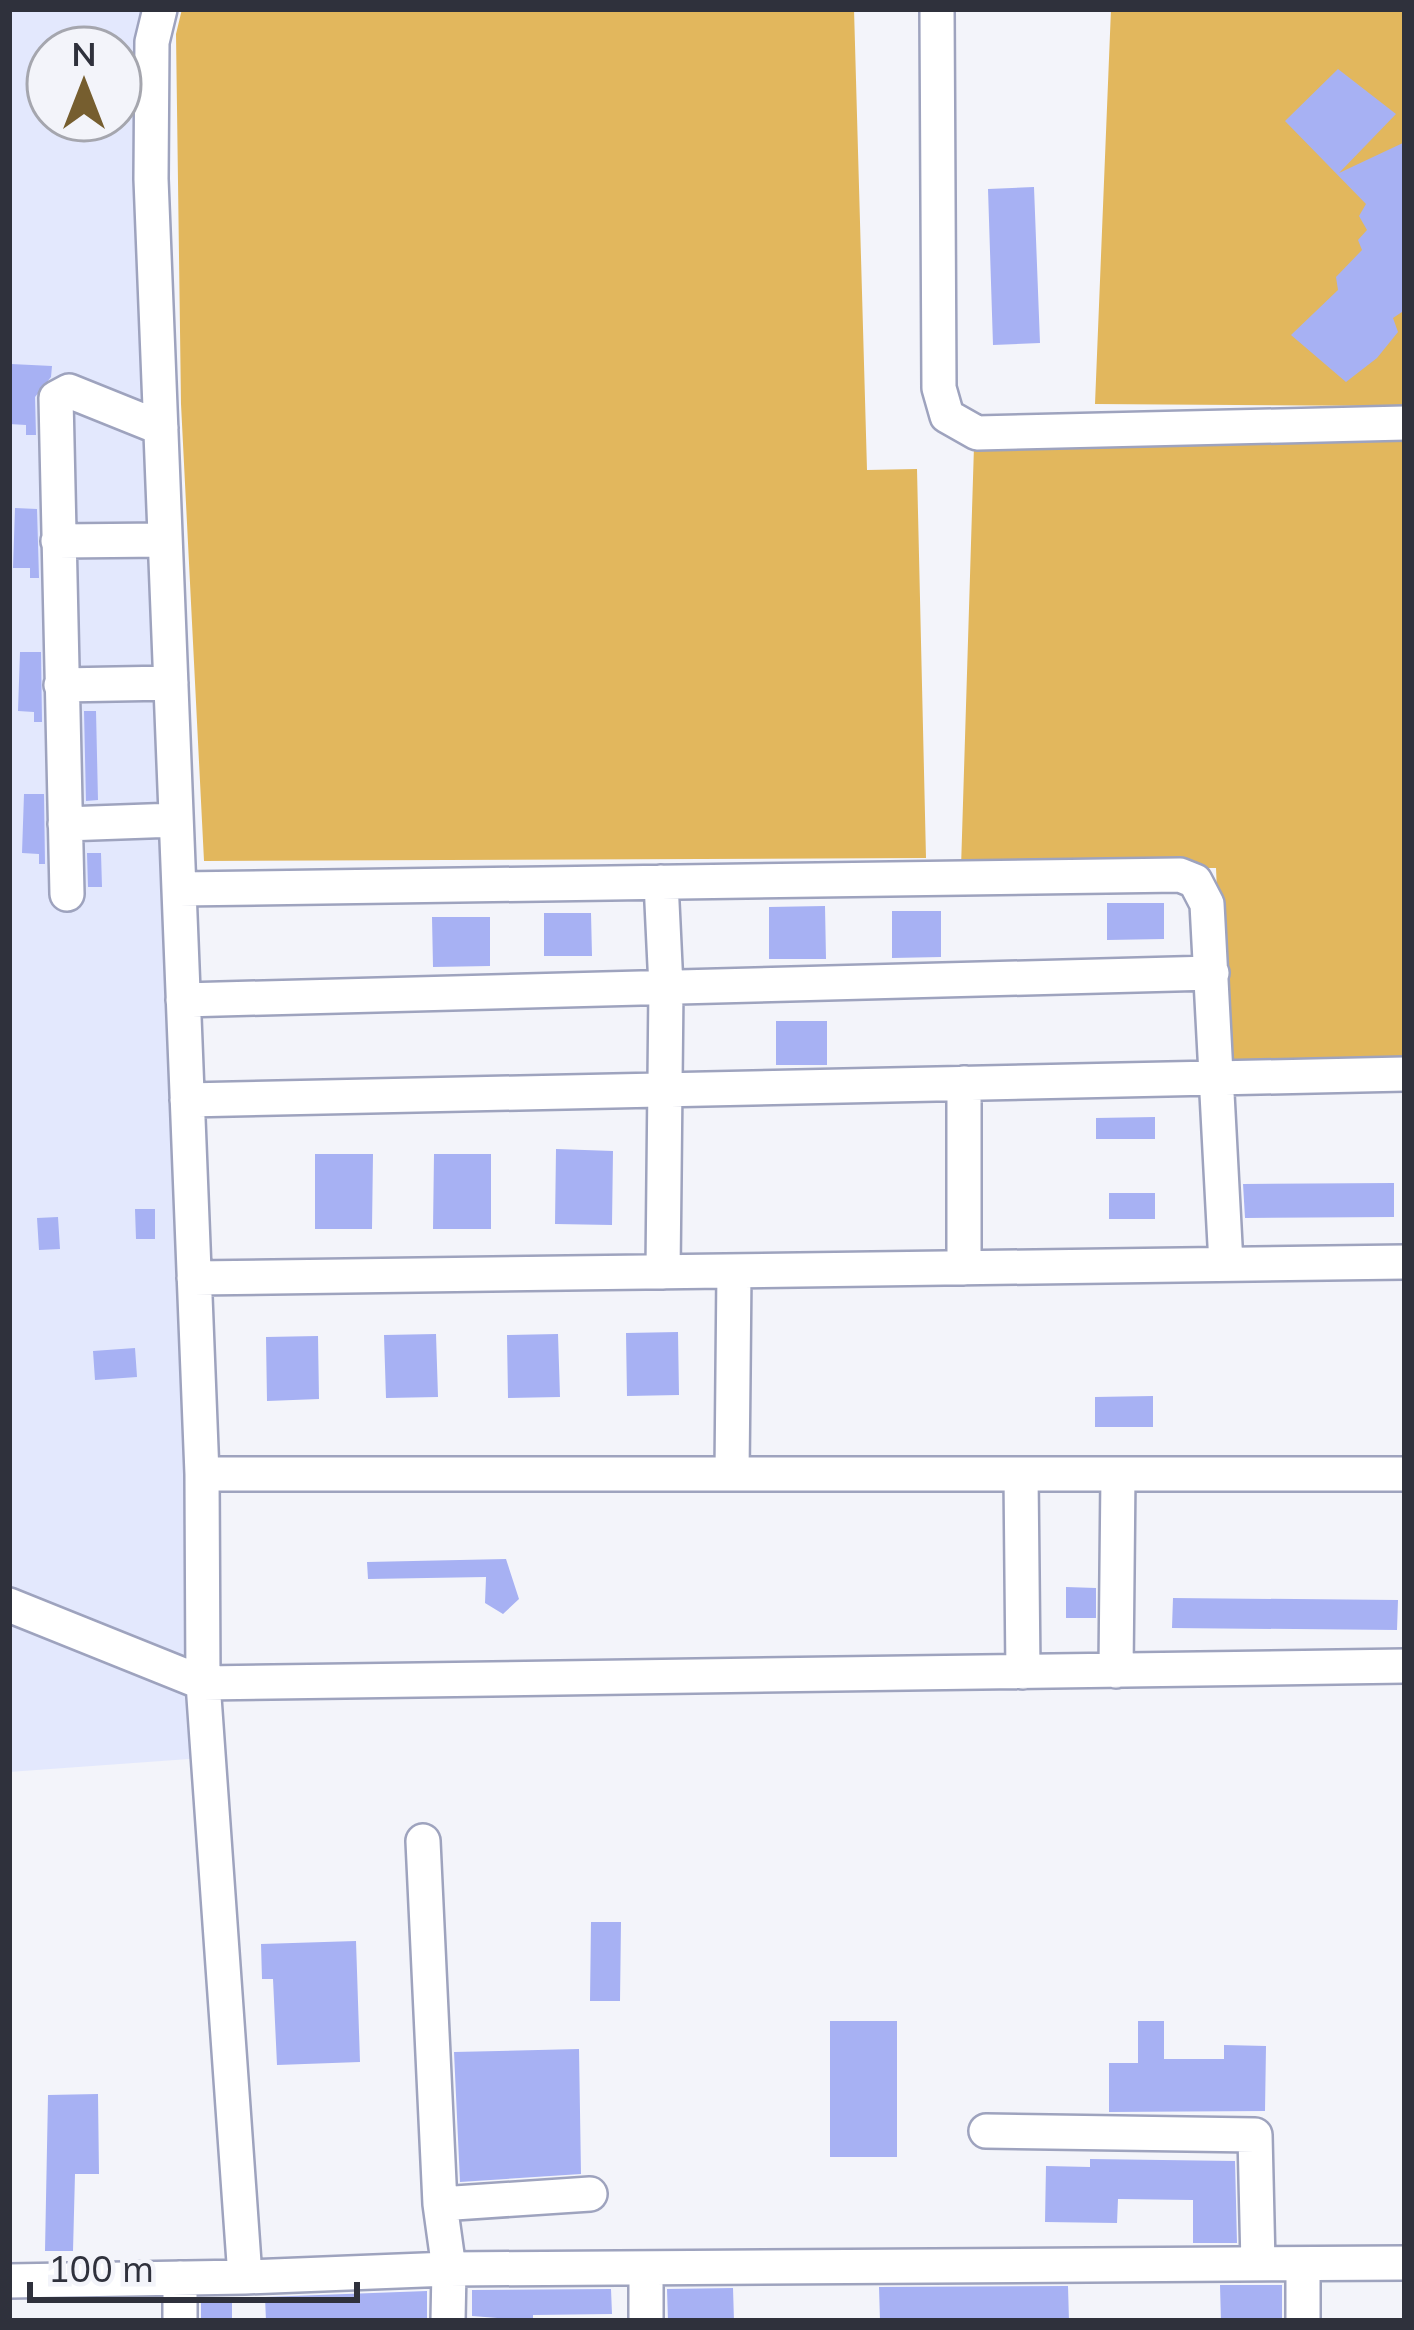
<svg xmlns="http://www.w3.org/2000/svg" width="1414" height="2330" font-family="Mulish,sans-serif">
<rect width="100%" height="100%" fill="#f3f4fa"/>
<!-- built -->
<path fill="#e3e8fd" fill-rule="evenodd" d="M 9,9 L 158,9 L 203,1758 L 9,1772 ZM 48,48 L 120,48 L 120,120 L 48,120 Z"/>
<!-- forest -->
<path fill="#e2b75d" d="M 182,9 L 854,9 L 867,470 L 917,469 L 926,858 L 204,861 L 181,404 L 176,34 Z
M 1111,9 L 1405,11 L 1405,406 L 1095,404 Z
M 1405,439 L 1405,1058 L 1224,1062 L 1216,868 L 961,868 L 974,446 Z"/>
<!-- building -->
<path fill="#a7b1f3" d="M 1338,69 L 1396,114 L 1339,173 L 1405,142 L 1405,310 L 1393,318 L 1398,332 L 1377,358 L 1346,382 L 1291,335 L 1338,290 L 1336,277 L 1362,250 L 1358,240 L 1367,230 L 1359,216 L 1366,204 L 1285,121 Z
M 1034,187 L 1040,343 L 993,345 L 988,189 Z
M 11,364 L 52,366 L 51,377 L 35,397 L 36,435 L 26,435 L 26,425 L 9,424 Z
M 15,508 L 37,509 L 39,578 L 30,578 L 30,568 L 13,568 Z
M 20,652 L 41,652 L 42,722 L 34,722 L 34,712 L 18,711 Z
M 84,711 L 96,711 L 98,800 L 86,801 Z
M 24,794 L 44,794 L 45,864 L 39,864 L 39,854 L 22,853 Z
M 87,853 L 101,853 L 102,887 L 88,887 Z
M 1107,903 L 1164,903 L 1164,939 L 1107,940 Z
M 825,906 L 826,959 L 769,959 L 769,907 Z
M 892,911 L 941,911 L 941,957 L 892,958 Z
M 544,913 L 591,913 L 592,956 L 544,956 Z
M 432,917 L 490,917 L 490,966 L 433,967 Z
M 776,1021 L 827,1021 L 827,1065 L 776,1065 Z
M 1155,1117 L 1155,1139 L 1096,1139 L 1096,1118 Z
M 556,1149 L 613,1151 L 612,1225 L 555,1224 Z
M 315,1154 L 373,1154 L 372,1229 L 315,1229 Z
M 434,1154 L 491,1154 L 491,1229 L 433,1229 Z
M 1394,1183 L 1394,1217 L 1245,1218 L 1243,1184 Z
M 1109,1193 L 1155,1193 L 1155,1219 L 1109,1219 Z
M 135,1209 L 155,1209 L 155,1239 L 136,1239 Z
M 58,1217 L 60,1249 L 39,1250 L 37,1218 Z
M 678,1332 L 679,1395 L 627,1396 L 626,1333 Z
M 436,1334 L 438,1397 L 386,1398 L 384,1335 Z
M 558,1334 L 560,1397 L 508,1398 L 507,1335 Z
M 318,1336 L 319,1399 L 267,1401 L 266,1337 Z
M 135,1348 L 137,1377 L 95,1380 L 93,1351 Z
M 1153,1396 L 1153,1427 L 1095,1427 L 1095,1397 Z
M 506,1559 L 519,1599 L 503,1614 L 485,1603 L 486,1577 L 368,1579 L 367,1562 Z
M 1066,1587 L 1096,1588 L 1096,1618 L 1066,1618 Z
M 1173,1598 L 1398,1600 L 1397,1630 L 1172,1628 Z
M 591,1922 L 621,1922 L 620,2001 L 590,2001 Z
M 356,1941 L 360,2062 L 277,2065 L 273,1979 L 262,1979 L 261,1944 Z
M 830,2021 L 897,2021 L 897,2157 L 830,2157 Z
M 1138,2021 L 1164,2021 L 1164,2059 L 1224,2059 L 1224,2045 L 1266,2046 L 1265,2111 L 1109,2112 L 1109,2063 L 1138,2063 Z
M 579,2049 L 581,2174 L 460,2182 L 454,2052 Z
M 98,2094 L 99,2174 L 75,2174 L 73,2251 L 45,2251 L 48,2095 Z
M 1090,2159 L 1235,2161 L 1237,2243 L 1193,2243 L 1193,2200 L 1118,2199 L 1117,2223 L 1045,2222 L 1046,2166 L 1090,2167 Z
M 1220,2285 L 1282,2285 L 1282,2321 L 1221,2321 Z
M 1068,2286 L 1069,2321 L 880,2321 L 879,2287 Z
M 733,2288 L 734,2321 L 668,2321 L 667,2289 Z
M 611,2289 L 612,2314 L 533,2315 L 533,2321 L 472,2316 L 472,2290 Z
M 427,2291 L 427,2321 L 266,2321 L 265,2297 Z
M 201,2301 L 232,2301 L 232,2321 L 201,2321 Z"/>
<g fill="none" stroke-linecap="round" stroke-linejoin="round">
<!-- minor casing -->
<g stroke="#9ea3be" stroke-width="38">
<path id="minor" d="M 160,9 L 152,42 L 151,179 L 202,1474 L 203,1683 L 245,2277 L 449,2269 L 1405,2263
M 937,9 L 939,388 L 947,416 L 977,433 L 1405,423
M 58,541 L 165,540
M 61,685 L 171,683
M 65,824 L 176,820
M 661,882 L 666,987 L 663,1272
M 179,889 L 1180,875 L 1195,881 L 1207,904 L 1226,1264
M 67,894 L 56,398 L 69,391 L 161,428
M 183,1000 L 1212,973
M 964,1083 L 964,1268
M 187,1100 L 1405,1074
M 194,1278 L 1405,1262
M 202,1474 L 1405,1474
M 732,1474 L 734,1271
M 1021,1474 L 1023,1672
M 9,1605 L 203,1683 L 1405,1666
M 1116,1671 L 1118,1474
M 423,1841 L 440,2204
M 986,2131 L 1255,2135 L 1258,2264
M 1303,2264 L 1303,2321
M 646,2268 L 646,2321
M 180,2278 L 180,2321
M 9,2281 L 245,2277
M 448,2321 L 449,2269 L 440,2204 L 590,2194"/>
</g>
<!-- minor -->
<use href="#minor" stroke="#fff" stroke-width="33"/>
</g>
<!-- border -->
<rect width="1414" height="2330" fill="none" stroke="#2f313c" stroke-width="24"/>
<!-- north arrow -->
<g transform="translate(84 84)"><circle r="57" fill="#f3f4fa" stroke="#a5a6ae" stroke-width="3"/>
<path d="M0-9L21 45L0 30L-21 45Z" fill="#765e2f"/>
<text y="-18" font-size="33" font-weight="bold" text-anchor="middle" fill="#2f313c">N</text>
</g>
<!-- scale -->
<path d="M30 2282v18h327v-18" fill="none" stroke="#2f313c" stroke-width="6"/>
<text x="48" y="2282" font-size="36" fill="#2f313c" stroke="#f3f4fa" stroke-width="9" paint-order="stroke">100 m</text>
</svg>
